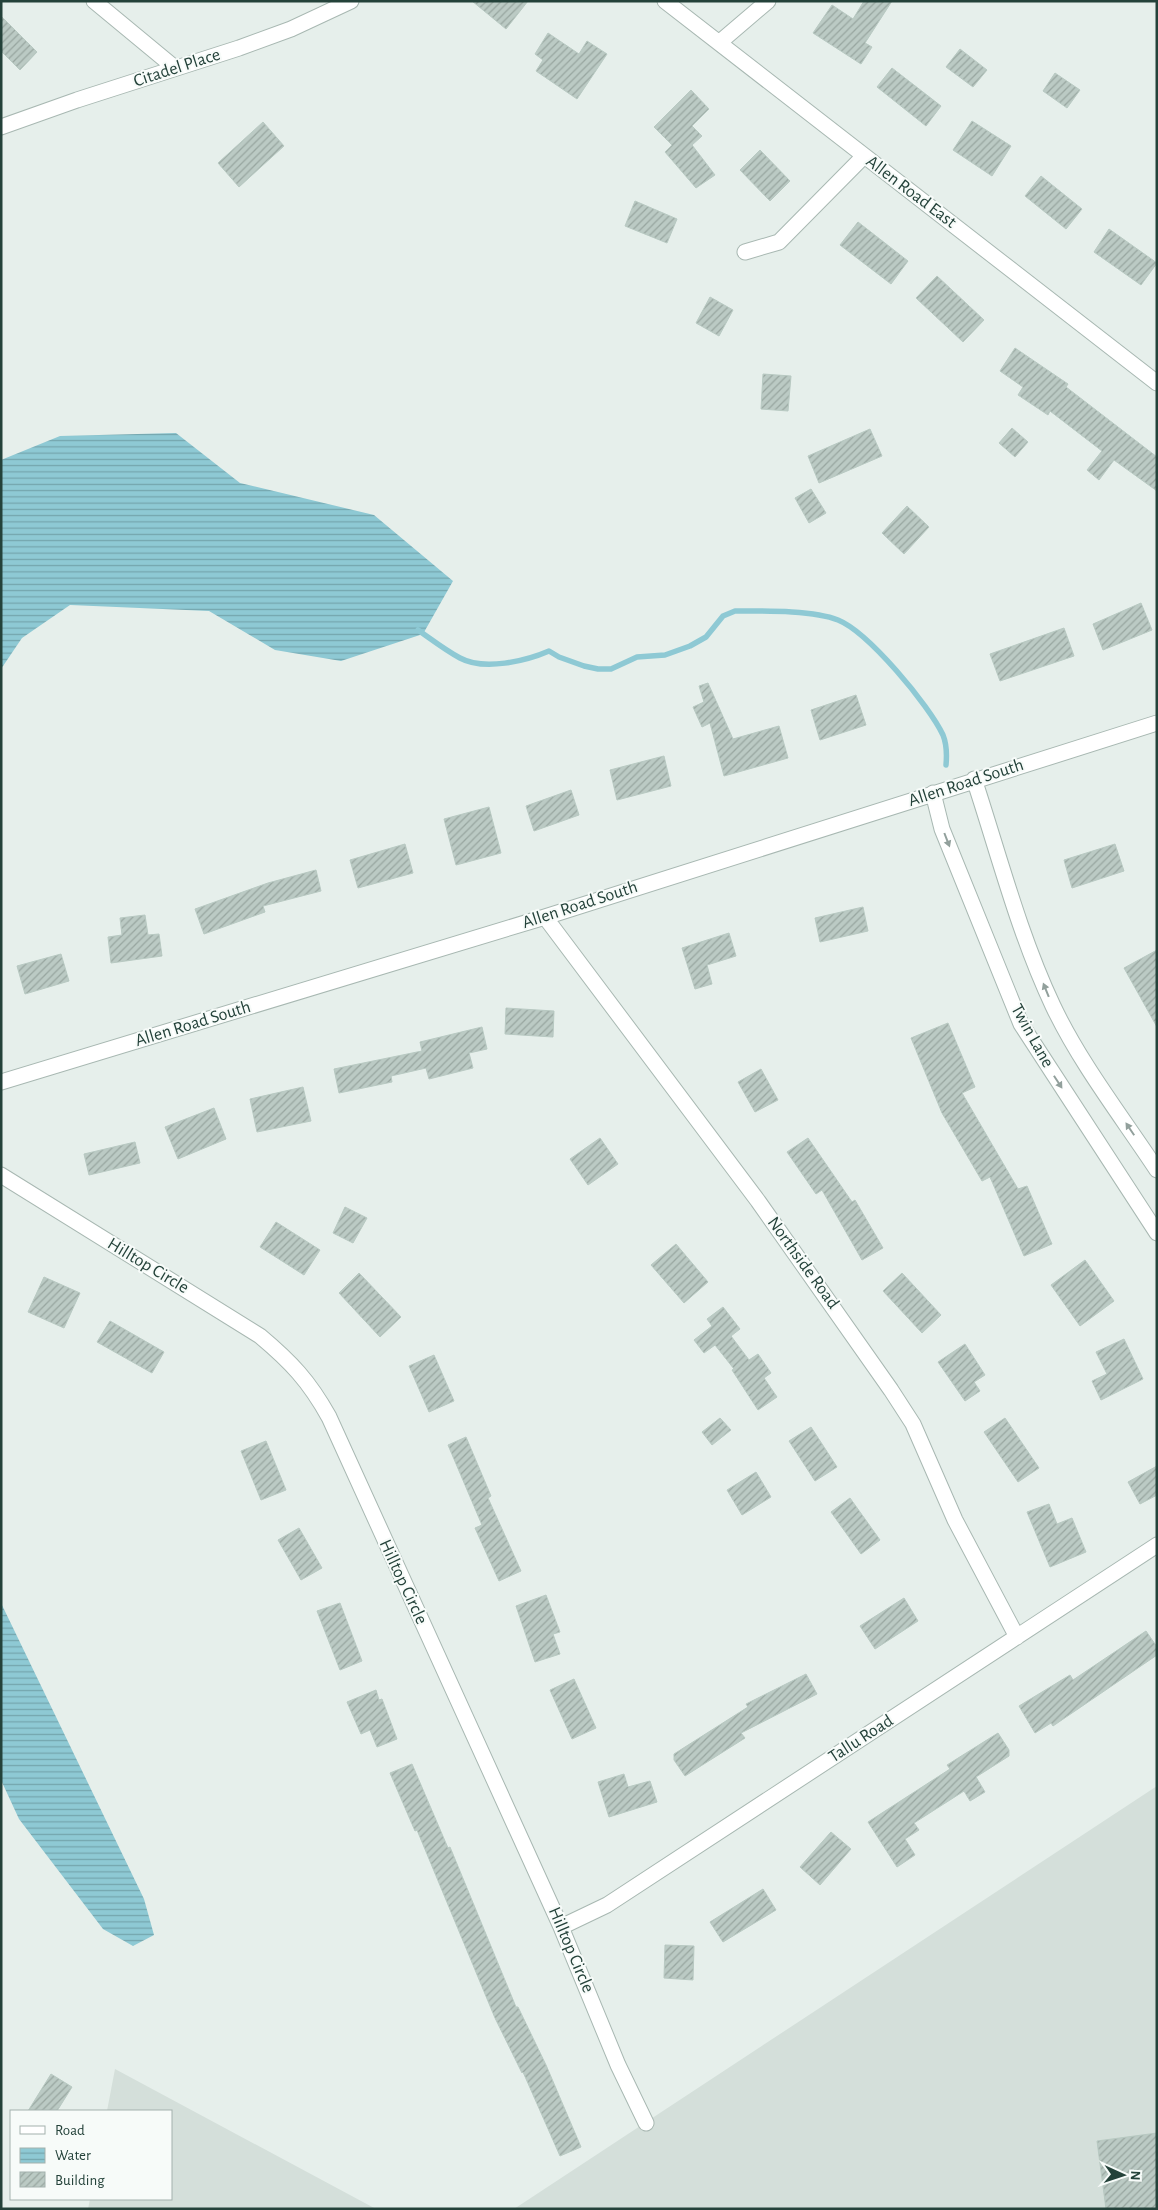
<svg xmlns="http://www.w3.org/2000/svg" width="1158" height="2210" font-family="'Alegreya Sans',sans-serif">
<defs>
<pattern id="water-rules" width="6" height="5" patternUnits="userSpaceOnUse" patternTransform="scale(1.25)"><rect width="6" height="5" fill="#8ec9d4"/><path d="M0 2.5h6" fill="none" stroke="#74a5ad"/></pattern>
<pattern id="building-hatch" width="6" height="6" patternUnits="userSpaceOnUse" patternTransform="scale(1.25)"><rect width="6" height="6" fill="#bbcac4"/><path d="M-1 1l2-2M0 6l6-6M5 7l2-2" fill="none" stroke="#98a6a0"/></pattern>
</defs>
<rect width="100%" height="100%" fill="#e6efeb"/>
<!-- built -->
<path fill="#d4dfda" d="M 1157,1786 L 1157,2209 L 514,2209 Z
M 115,2069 L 376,2209 L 88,2209 L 90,2199 L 171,2199 L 171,2111 L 107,2111 Z"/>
<!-- water -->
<path fill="url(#water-rules)" d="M 176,433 L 240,483 L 374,515 L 453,581 L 423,634 L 341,661 L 275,650 L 209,611 L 70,605 L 22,638 L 1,669 L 1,460 L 60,436 Z
M 1,1603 L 144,1899 L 154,1935 L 133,1946 L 103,1929 L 19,1819 L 1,1780 Z"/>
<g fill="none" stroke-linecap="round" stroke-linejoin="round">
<!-- stream -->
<path stroke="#8ec9d4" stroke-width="5.5" d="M 418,630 C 431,639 445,650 460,658 C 484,671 526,661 549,651 L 559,657 L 584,666 L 598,669 L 611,669 L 637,657 L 665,655 L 690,646 L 706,637 L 723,616 L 735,611 C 762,611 813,610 838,620 C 868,632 929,705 943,735 C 947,745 947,754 946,765"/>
</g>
<!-- building -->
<path fill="url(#building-hatch)" stroke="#b8c9c2" d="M 472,1 L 528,1 L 506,29 Z
M 864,1 L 892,1 L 865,43 L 872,47 L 861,64 L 813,33 L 832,5 L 853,19 Z
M 1,16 L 37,52 L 20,70 L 1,51 Z
M 548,33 L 579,54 L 587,41 L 607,54 L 577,99 L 536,71 L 543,60 L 535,54 Z
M 960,49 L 987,70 L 973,87 L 946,67 Z
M 892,68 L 941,106 L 926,126 L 877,87 Z
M 1055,73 L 1080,90 L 1067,108 L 1043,91 Z
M 691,90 L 709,109 L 692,126 L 702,136 L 692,145 L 715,175 L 696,188 L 665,152 L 672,145 L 654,127 Z
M 972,121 L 1011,146 L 992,176 L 953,150 Z
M 263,122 L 284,146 L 239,187 L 218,163 Z
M 760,150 L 790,181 L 770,201 L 740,170 Z
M 1041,176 L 1082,209 L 1066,229 L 1025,196 Z
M 635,201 L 677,219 L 667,243 L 625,226 Z
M 858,222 L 908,261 L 891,284 L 840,245 Z
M 1109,229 L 1157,263 L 1141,285 L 1094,252 Z
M 937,276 L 984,320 L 963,342 L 916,298 Z
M 710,297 L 733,310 L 719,336 L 696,323 Z
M 1015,348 L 1068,384 L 1066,387 L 1157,457 L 1157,491 L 1114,460 L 1099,480 L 1087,470 L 1102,451 L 1050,411 L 1048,415 L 1018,395 L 1023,387 L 1000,371 Z
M 763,374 L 791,376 L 788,411 L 761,409 Z
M 1012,428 L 1028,442 L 1015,457 L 999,443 Z
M 870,429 L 882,456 L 819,483 L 808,456 Z
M 811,489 L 826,513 L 809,523 L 795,498 Z
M 907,506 L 929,527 L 904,554 L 882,533 Z
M 1141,603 L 1152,630 L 1103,650 L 1093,624 Z
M 1064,628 L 1074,656 L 1000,681 L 990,654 Z
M 708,683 L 733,739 L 779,726 L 788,758 L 724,776 L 710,723 L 702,727 L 693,707 L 704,702 L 699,686 Z
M 856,695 L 866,725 L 820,740 L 811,710 Z
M 664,756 L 671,786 L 617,800 L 610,770 Z
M 571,790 L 579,815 L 534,831 L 526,806 Z
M 489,807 L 501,853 L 456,865 L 444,819 Z
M 405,844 L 413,873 L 358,888 L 350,860 Z
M 1115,844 L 1124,871 L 1072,888 L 1064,860 Z
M 316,870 L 321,891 L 263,906 L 265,912 L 204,934 L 195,909 L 268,883 Z
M 863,907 L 868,931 L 820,942 L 815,918 Z
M 145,915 L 148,935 L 159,934 L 162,956 L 111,963 L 108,937 L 122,935 L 120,918 Z
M 729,933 L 736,956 L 707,965 L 712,984 L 695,989 L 682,948 Z
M 1157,950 L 1157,1027 L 1124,968 Z
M 61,954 L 69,981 L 25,994 L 17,966 Z
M 506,1008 L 554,1011 L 553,1037 L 505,1034 Z
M 948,1023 L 975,1087 L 962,1093 L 1018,1189 L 1027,1186 L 1052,1244 L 1024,1256 L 990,1177 L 982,1181 L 942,1113 L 911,1038 Z
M 482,1027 L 487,1049 L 469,1053 L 473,1068 L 429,1079 L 426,1068 L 391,1076 L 392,1082 L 339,1093 L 334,1069 L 422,1051 L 420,1042 Z
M 761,1069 L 778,1100 L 755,1112 L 738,1082 Z
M 303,1087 L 311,1121 L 257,1132 L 250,1099 Z
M 214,1108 L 226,1139 L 178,1159 L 165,1127 Z
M 600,1138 L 618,1164 L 588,1185 L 570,1159 Z
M 808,1138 L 852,1202 L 855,1200 L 883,1248 L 862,1260 L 822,1190 L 816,1194 L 787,1152 Z
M 135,1142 L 140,1163 L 89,1175 L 84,1154 Z
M 345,1207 L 367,1218 L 353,1243 L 333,1233 Z
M 276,1222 L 320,1250 L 304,1275 L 260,1247 Z
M 676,1244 L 708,1282 L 684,1303 L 651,1265 Z
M 1085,1260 L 1114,1301 L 1080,1326 L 1051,1285 Z
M 359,1273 L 401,1317 L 380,1337 L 339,1293 Z
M 902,1273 L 941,1315 L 922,1333 L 883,1291 Z
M 44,1277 L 80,1293 L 64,1328 L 28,1312 Z
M 723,1307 L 740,1329 L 731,1336 L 749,1360 L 758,1354 L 771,1373 L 764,1378 L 777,1397 L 758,1410 L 732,1370 L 734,1369 L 715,1345 L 704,1353 L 694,1340 L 712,1326 L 707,1319 Z
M 110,1321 L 164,1352 L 152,1373 L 97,1342 Z
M 1124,1339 L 1143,1379 L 1101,1400 L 1092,1381 L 1107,1374 L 1096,1352 Z
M 965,1344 L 985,1375 L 974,1382 L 980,1391 L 965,1401 L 938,1362 Z
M 434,1355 L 454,1401 L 429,1412 L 409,1366 Z
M 720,1418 L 731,1430 L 712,1445 L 702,1432 Z
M 1005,1418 L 1039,1468 L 1018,1482 L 984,1432 Z
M 811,1427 L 837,1467 L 815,1481 L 789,1441 Z
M 466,1437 L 491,1496 L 488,1498 L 521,1571 L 499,1581 L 475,1528 L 482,1525 L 448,1445 Z
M 266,1441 L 286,1490 L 261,1500 L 241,1451 Z
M 1157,1466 L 1157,1495 L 1140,1504 L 1128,1482 Z
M 756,1472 L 771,1497 L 742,1515 L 727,1490 Z
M 850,1498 L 880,1540 L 861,1554 L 831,1512 Z
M 1049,1504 L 1057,1524 L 1072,1518 L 1086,1552 L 1050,1567 L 1027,1512 Z
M 299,1528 L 322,1568 L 301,1580 L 278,1540 Z
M 546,1595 L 560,1632 L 553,1634 L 560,1654 L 535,1662 L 516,1606 Z
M 904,1598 L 918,1621 L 875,1649 L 860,1626 Z
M 340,1603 L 362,1661 L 340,1670 L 317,1611 Z
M 1146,1631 L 1157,1647 L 1157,1655 L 1053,1726 L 1051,1723 L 1035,1733 L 1019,1706 L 1070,1675 L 1073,1680 Z
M 806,1674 L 817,1694 L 741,1733 L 745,1738 L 685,1776 L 674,1760 L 674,1754 L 748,1707 L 746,1704 Z
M 574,1679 L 596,1728 L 572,1739 L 550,1690 Z
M 376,1690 L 379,1700 L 382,1699 L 397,1739 L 377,1747 L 370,1730 L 361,1734 L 347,1702 Z
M 998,1733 L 1009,1750 L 1009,1756 L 976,1777 L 985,1792 L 970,1801 L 964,1791 L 914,1823 L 919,1830 L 905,1839 L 915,1855 L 897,1867 L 868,1822 L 950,1769 L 947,1765 Z
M 412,1764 L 448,1848 L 450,1847 L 516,2007 L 518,2007 L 546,2065 L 581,2147 L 560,2156 L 523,2072 L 522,2073 L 495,2018 L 417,1830 L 415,1831 L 390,1773 Z
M 624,1774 L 628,1787 L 650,1781 L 657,1802 L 609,1817 L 598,1782 Z
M 831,1832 L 851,1849 L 820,1885 L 800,1867 Z
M 763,1889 L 776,1910 L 723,1942 L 710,1922 Z
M 665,1945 L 694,1946 L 693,1980 L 664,1978 Z
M 51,2074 L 72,2087 L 57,2111 L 28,2111 Z
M 1157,2133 L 1157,2209 L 1106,2209 L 1097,2141 Z"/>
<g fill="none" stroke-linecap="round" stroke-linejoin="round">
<!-- minor casing -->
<g stroke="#a8b8b2" stroke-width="17">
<path id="minor" d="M 94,1 L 175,68
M 665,1 L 1157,383
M 720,42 L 768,1
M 1,127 L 77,100 L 239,48 L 291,29 L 351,1
M 745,252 L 779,242 L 864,156
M 974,779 C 999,855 1019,934 1053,1006 C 1080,1063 1122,1117 1157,1170
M 933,793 L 942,829 L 1021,1024 L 1157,1233
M 545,917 L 758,1201 L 891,1390 L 913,1424 L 955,1520 L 1017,1637
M 1,1082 L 545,917 L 1157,723
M 1,1175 L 260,1336 C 291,1362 309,1381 329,1417 L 561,1927 L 618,2065 L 646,2123
M 561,1927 L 607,1905 L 1157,1545"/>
</g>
<!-- minor -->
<use href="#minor" stroke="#fff" stroke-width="15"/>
</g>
<!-- one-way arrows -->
<defs><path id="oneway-solid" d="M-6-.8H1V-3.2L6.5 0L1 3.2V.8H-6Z" transform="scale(1.25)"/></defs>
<g fill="#92a09c">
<use href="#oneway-solid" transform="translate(947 840) rotate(69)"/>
<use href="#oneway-solid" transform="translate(1046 990) rotate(-112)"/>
<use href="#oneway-solid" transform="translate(1058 1082) rotate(57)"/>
<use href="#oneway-solid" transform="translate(1130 1129) rotate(-124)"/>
</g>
<g text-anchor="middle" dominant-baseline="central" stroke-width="4" stroke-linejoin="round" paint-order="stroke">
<!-- street labels -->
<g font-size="18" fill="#24423a" stroke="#f7fbf9">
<text transform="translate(177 68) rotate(-18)">Citadel Place</text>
<text transform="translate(911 192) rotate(37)">Allen Road East</text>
<text transform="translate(966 783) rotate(-18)">Allen Road South</text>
<text transform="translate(580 905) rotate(-18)">Allen Road South</text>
<text transform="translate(193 1024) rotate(-17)">Allen Road South</text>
<text transform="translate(1032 1036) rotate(61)">Twin Lane</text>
<text transform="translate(803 1263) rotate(54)">Northside Road</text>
<text transform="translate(148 1266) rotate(31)">Hilltop Circle</text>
<text transform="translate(403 1582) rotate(65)">Hilltop Circle</text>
<text transform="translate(861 1739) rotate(-33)">Tallu Road</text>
<text transform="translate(571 1950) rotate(67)">Hilltop Circle</text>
</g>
</g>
<!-- border -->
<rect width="1158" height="2210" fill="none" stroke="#24423a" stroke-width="5"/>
<!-- legend -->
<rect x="10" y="2110" width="162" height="90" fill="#f7fbf9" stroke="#a3b1ad"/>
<rect x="20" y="2126" width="25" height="8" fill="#ffffff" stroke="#a3b1ad"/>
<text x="55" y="2135" font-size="15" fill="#24423a">Road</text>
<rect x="20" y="2148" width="25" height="15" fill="url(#water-rules)" stroke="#a3b1ad"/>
<text x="55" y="2160" font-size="15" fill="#24423a">Water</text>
<rect x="20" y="2172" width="25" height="15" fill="url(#building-hatch)" stroke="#a3b1ad"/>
<text x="55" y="2185" font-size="15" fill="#24423a">Building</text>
<!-- north arrow -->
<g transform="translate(1123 2175) rotate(93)" stroke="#f7fbf9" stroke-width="4" paint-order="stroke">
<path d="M0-4L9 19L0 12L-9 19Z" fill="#24423a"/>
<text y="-8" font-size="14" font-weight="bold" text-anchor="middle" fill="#24423a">N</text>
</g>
</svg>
